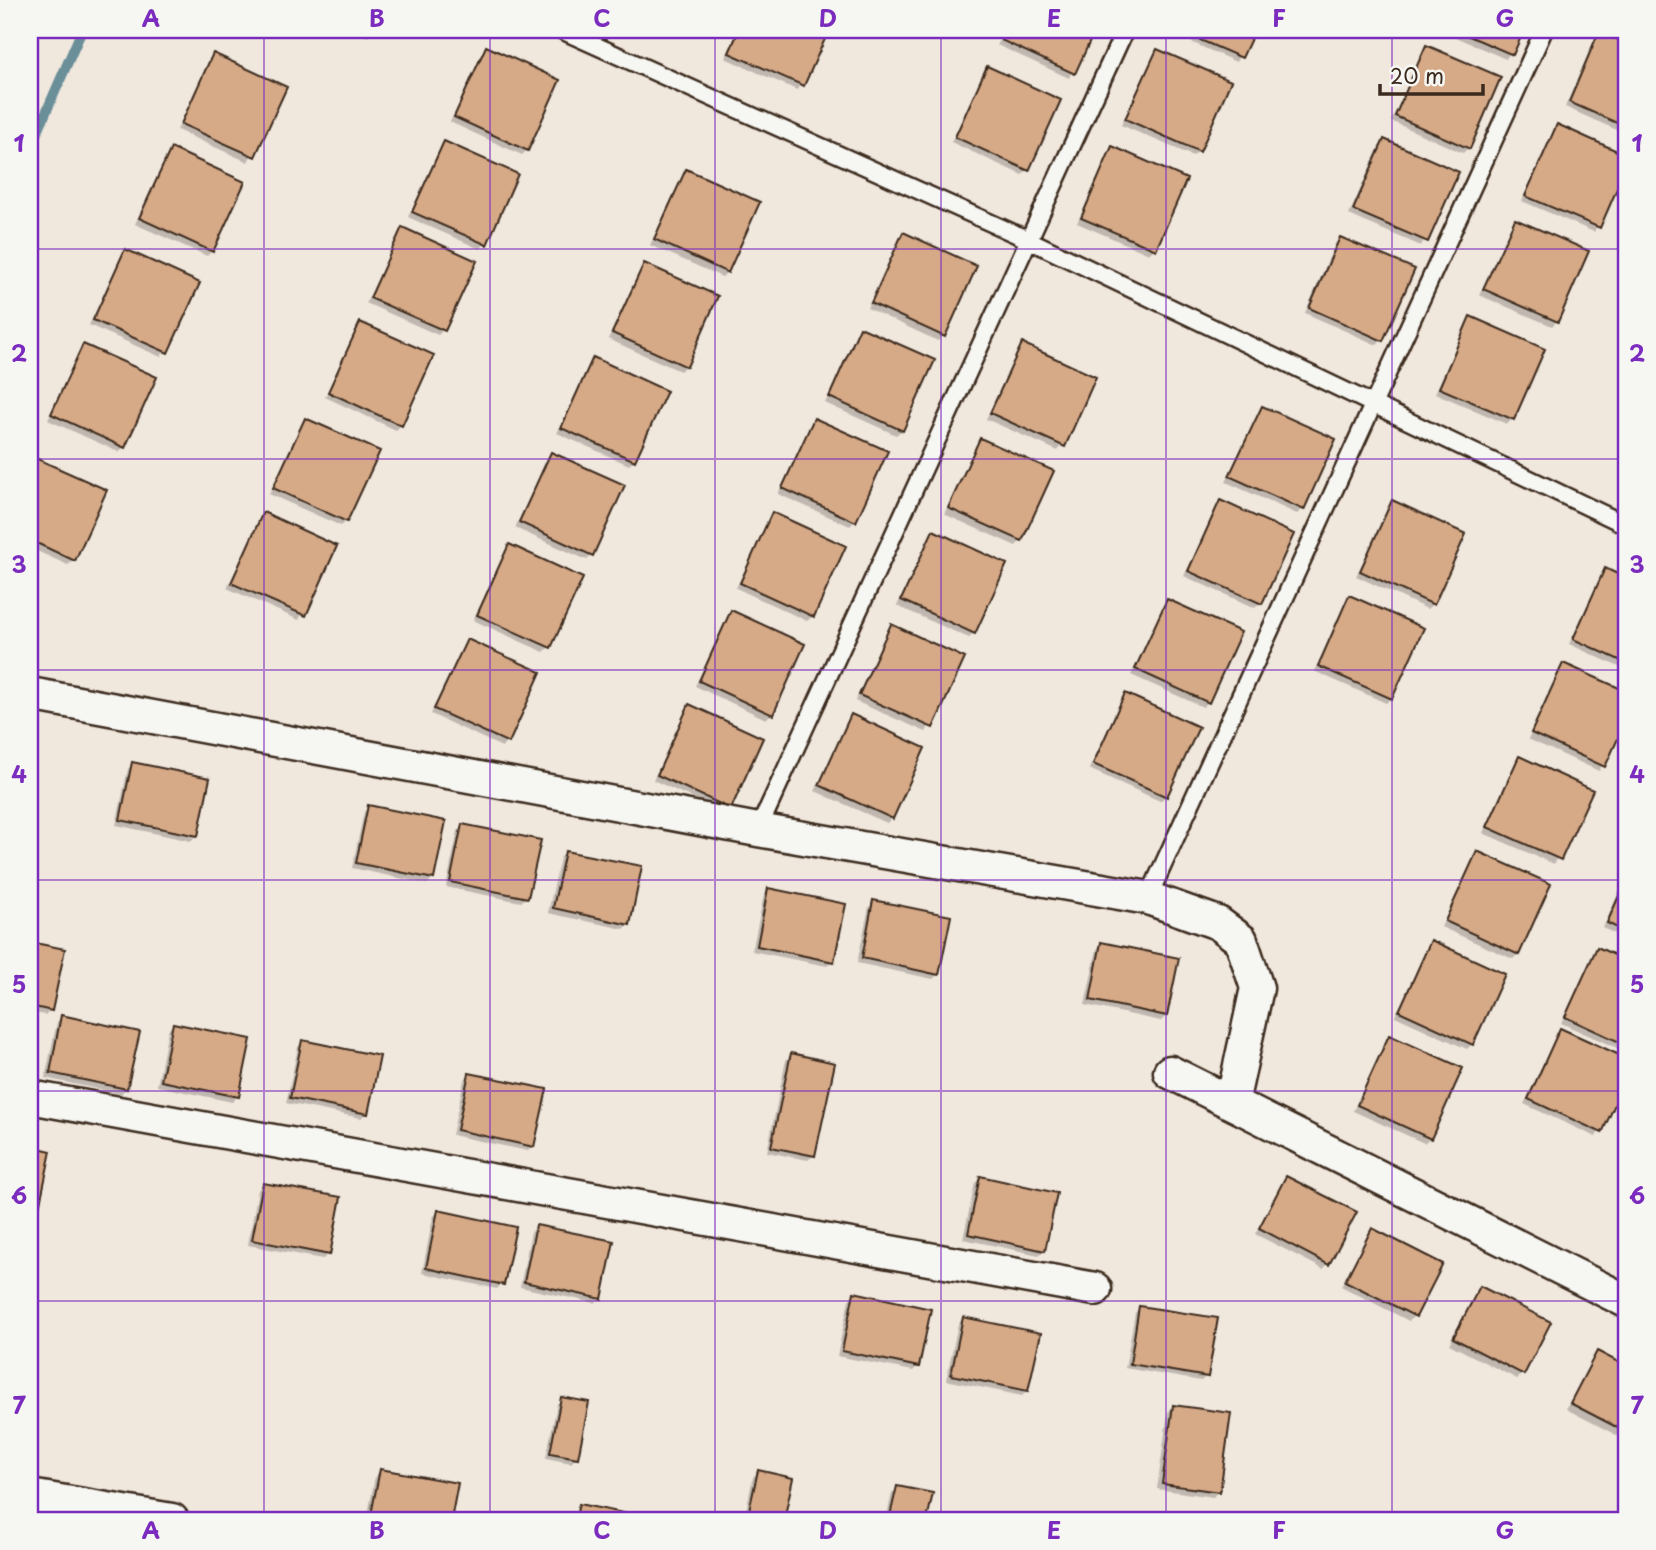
<svg xmlns="http://www.w3.org/2000/svg" width="1656" height="1550" font-family="'Playpen Sans',sans-serif">
<rect width="100%" height="100%" fill="#f0e7dd"/>
<filter id="ink" filterUnits="userSpaceOnUse"><feTurbulence type="fractalNoise" baseFrequency=".0143" numOctaves="2"/><feDisplacementMap in="SourceGraphic" scale="14" xChannelSelector="R" yChannelSelector="G"/><feConvolveMatrix kernelMatrix="1 2 1 2 8 2 1 2 1" color-interpolation-filters="sRGB"/></filter>
<g filter="url(#ink)">
<!-- shadow -->
<path fill="#0003" d="M 353,30 L 374,30 L 368,37 Z
M 738,30 L 827,30 L 797,90 L 725,58 Z
M 1005,30 L 1094,30 L 1069,78 L 997,45 Z
M 1164,30 L 1253,30 L 1236,62 Z
M 1439,30 L 1522,30 L 1506,59 Z
M 1600,33 L 1626,44 L 1626,134 L 1565,107 L 1595,38 Z
M 1427,47 L 1468,148 L 1463,153 L 1391,121 Z
M 486,49 L 527,150 L 522,155 L 450,122 Z
M 1157,51 L 1199,151 L 1193,156 L 1121,125 Z
M 213,55 L 285,88 L 248,162 L 177,130 Z
M 988,68 L 1027,170 L 1022,175 L 951,142 Z
M 1557,126 L 1626,157 L 1626,164 L 1594,232 L 1522,201 Z
M 1385,141 L 1457,172 L 1421,246 L 1349,215 L 1379,146 Z
M 444,143 L 485,244 L 480,249 L 408,217 Z
M 1113,148 L 1154,249 L 1149,254 L 1077,223 Z
M 171,150 L 212,251 L 207,256 L 135,224 Z
M 687,171 L 727,272 L 722,277 L 650,245 Z
M 1515,221 L 1557,321 L 1552,326 L 1479,295 Z
M 403,229 L 443,330 L 438,335 L 366,303 Z
M 903,235 L 943,336 L 938,341 L 867,308 Z
M 1340,239 L 1382,340 L 1377,345 L 1305,313 L 1335,244 Z
M 126,251 L 197,284 L 161,357 L 89,325 Z
M 644,265 L 685,366 L 680,371 L 608,339 Z
M 1471,318 L 1513,419 L 1507,424 L 1435,393 Z
M 361,324 L 401,425 L 396,430 L 325,397 Z
M 861,329 L 902,430 L 896,435 L 825,403 Z
M 1022,345 L 1094,378 L 1058,451 L 986,419 Z
M 84,346 L 124,447 L 119,452 L 48,420 Z
M 594,359 L 634,460 L 629,465 L 557,433 Z
M 1262,408 L 1303,509 L 1297,514 L 1226,482 Z
M 306,420 L 346,521 L 341,526 L 269,494 Z
M 814,420 L 855,521 L 850,526 L 778,494 Z
M 980,440 L 1021,540 L 1016,546 L 944,514 Z
M 551,454 L 592,555 L 587,560 L 515,528 Z
M 33,459 L 74,560 L 68,565 L 30,548 L 30,462 Z
M 1220,502 L 1260,603 L 1255,608 L 1184,576 Z
M 1392,503 L 1433,604 L 1427,609 L 1356,576 Z
M 264,514 L 335,546 L 299,620 L 227,588 Z
M 772,515 L 813,616 L 807,621 L 736,588 Z
M 933,532 L 974,633 L 969,638 L 897,606 Z
M 509,546 L 549,647 L 544,652 L 473,620 Z
M 1605,570 L 1626,580 L 1626,670 L 1569,644 Z
M 1350,597 L 1391,698 L 1386,703 L 1314,671 Z
M 1168,601 L 1208,702 L 1203,707 L 1131,675 Z
M 731,612 L 771,714 L 766,719 L 695,686 Z
M 891,626 L 963,659 L 926,732 L 855,701 Z
M 467,641 L 507,742 L 502,747 L 431,714 Z
M 1564,665 L 1626,693 L 1626,716 L 1599,771 L 1528,739 Z
M 1125,695 L 1166,796 L 1160,801 L 1089,769 Z
M 689,707 L 730,808 L 725,813 L 653,780 Z
M 852,717 L 892,818 L 887,823 L 815,791 Z
M 1519,758 L 1591,791 L 1554,864 L 1483,833 Z
M 133,764 L 196,835 L 191,841 L 116,825 L 128,769 Z
M 369,807 L 433,878 L 427,884 L 352,868 L 364,812 Z
M 463,826 L 527,897 L 521,902 L 446,887 L 458,831 Z
M 566,853 L 629,924 L 624,929 L 548,913 L 560,858 Z
M 1477,853 L 1518,954 L 1513,959 L 1441,927 Z
M 1626,876 L 1626,939 L 1603,928 Z
M 769,890 L 832,961 L 827,966 L 752,951 L 764,895 Z
M 874,902 L 938,974 L 933,979 L 857,963 L 869,907 Z
M 1431,942 L 1472,1044 L 1467,1049 L 1395,1016 Z
M 30,944 L 63,951 L 50,1010 L 45,1015 L 30,1012 Z
M 1102,944 L 1166,1016 L 1161,1021 L 1085,1005 L 1097,949 Z
M 1597,949 L 1626,962 L 1626,1052 L 1561,1023 Z
M 62,1017 L 126,1088 L 121,1094 L 45,1078 L 57,1022 Z
M 173,1025 L 237,1096 L 232,1102 L 157,1086 L 168,1030 Z
M 1560,1030 L 1626,1060 L 1626,1076 L 1596,1137 L 1524,1104 Z
M 1389,1037 L 1430,1138 L 1424,1143 L 1353,1111 Z
M 303,1042 L 366,1113 L 361,1118 L 286,1103 L 298,1047 Z
M 791,1055 L 814,1155 L 808,1160 L 767,1152 L 786,1060 Z
M 470,1074 L 533,1146 L 528,1151 L 452,1135 L 464,1080 Z
M 30,1148 L 49,1152 L 37,1207 L 32,1212 Z
M 980,1178 L 1044,1250 L 1039,1255 L 963,1239 L 975,1183 Z
M 1286,1178 L 1328,1264 L 1323,1269 L 1255,1234 Z
M 263,1184 L 328,1254 L 323,1259 L 248,1245 L 258,1190 Z
M 438,1212 L 502,1284 L 497,1289 L 422,1273 L 433,1217 Z
M 536,1227 L 600,1298 L 595,1303 L 520,1287 L 531,1232 Z
M 1372,1230 L 1414,1316 L 1409,1321 L 1341,1286 Z
M 1480,1288 L 1522,1374 L 1517,1379 L 1449,1344 Z
M 854,1294 L 918,1366 L 913,1371 L 837,1356 L 849,1300 Z
M 1140,1307 L 1206,1376 L 1201,1381 L 1125,1368 L 1135,1313 Z
M 963,1319 L 1027,1391 L 1022,1396 L 946,1380 L 958,1324 Z
M 1597,1353 L 1626,1368 L 1626,1440 L 1566,1409 Z
M 562,1399 L 576,1458 L 571,1463 L 546,1458 L 557,1404 Z
M 1173,1407 L 1218,1491 L 1213,1497 L 1157,1489 L 1168,1412 Z
M 380,1471 L 456,1485 L 450,1520 L 367,1520 L 375,1476 Z
M 758,1472 L 791,1479 L 782,1520 L 744,1520 L 753,1477 Z
M 898,1488 L 931,1495 L 925,1520 L 886,1520 L 892,1493 Z
M 579,1506 L 651,1520 L 572,1520 Z"/>
<g fill="none" stroke-linecap="round" stroke-linejoin="round">
<!-- stream -->
<path stroke="#6a8f99" stroke-width="10" d="M 30,149 L 82,30"/>
</g>
<!-- building -->
<path fill="#d6a987" stroke="#3b2a1e" stroke-width="2" d="M 739,30 L 829,30 L 804,86 L 729,53 Z
M 1006,30 L 1095,30 L 1075,74 L 1001,40 Z
M 1177,30 L 1255,30 L 1242,58 Z
M 1455,30 L 1524,30 L 1513,55 Z
M 1599,31 L 1626,43 L 1626,127 L 1569,102 Z
M 1426,45 L 1501,77 L 1470,149 L 1395,116 Z
M 486,46 L 560,80 L 528,151 L 454,117 Z
M 1157,49 L 1231,81 L 1200,152 L 1125,119 Z
M 213,53 L 287,87 L 255,157 L 181,124 Z
M 987,66 L 1061,100 L 1029,171 L 955,137 Z
M 1557,124 L 1626,155 L 1626,168 L 1600,228 L 1525,196 Z
M 1384,139 L 1459,172 L 1428,242 L 1353,210 Z
M 444,141 L 518,174 L 487,245 L 412,212 Z
M 1112,146 L 1187,179 L 1156,250 L 1081,218 Z
M 171,148 L 245,182 L 213,252 L 139,218 Z
M 686,169 L 760,202 L 728,273 L 654,239 Z
M 1515,219 L 1589,251 L 1558,322 L 1483,289 Z
M 402,227 L 477,261 L 445,331 L 370,298 Z
M 903,232 L 977,266 L 945,337 L 871,303 Z
M 1340,237 L 1415,269 L 1383,341 L 1309,308 Z
M 125,249 L 200,283 L 168,353 L 93,320 Z
M 644,263 L 718,296 L 687,367 L 612,333 Z
M 1470,316 L 1545,349 L 1514,420 L 1439,388 Z
M 360,322 L 434,355 L 402,426 L 328,392 Z
M 860,327 L 935,360 L 903,431 L 829,397 Z
M 1022,343 L 1096,377 L 1065,447 L 990,413 Z
M 83,344 L 157,377 L 125,448 L 51,414 Z
M 593,357 L 667,391 L 635,461 L 561,428 Z
M 1262,406 L 1336,439 L 1304,510 L 1229,476 Z
M 305,418 L 380,451 L 347,522 L 273,488 Z
M 814,418 L 888,451 L 856,522 L 782,488 Z
M 980,438 L 1054,471 L 1022,541 L 948,508 Z
M 551,452 L 625,485 L 593,556 L 519,522 Z
M 33,457 L 107,490 L 75,561 L 30,540 L 30,464 Z
M 1220,500 L 1294,534 L 1262,604 L 1188,571 Z
M 1392,500 L 1466,534 L 1434,605 L 1360,571 Z
M 263,512 L 337,546 L 306,616 L 231,583 Z
M 772,512 L 846,546 L 814,617 L 740,583 Z
M 933,530 L 1007,564 L 975,634 L 901,600 Z
M 509,544 L 583,578 L 551,648 L 477,615 Z
M 1605,568 L 1626,578 L 1626,663 L 1573,639 Z
M 1349,595 L 1424,628 L 1392,699 L 1318,666 Z
M 1167,599 L 1241,632 L 1209,703 L 1135,669 Z
M 731,610 L 805,644 L 773,715 L 699,681 Z
M 891,624 L 965,658 L 933,728 L 859,695 Z
M 467,639 L 541,672 L 509,743 L 434,709 Z
M 1563,663 L 1626,691 L 1626,721 L 1605,767 L 1531,733 Z
M 1125,693 L 1199,727 L 1167,797 L 1093,764 Z
M 689,704 L 763,738 L 731,809 L 657,775 Z
M 851,714 L 925,748 L 893,819 L 819,785 Z
M 1519,756 L 1593,790 L 1561,860 L 1487,827 Z
M 132,762 L 210,778 L 198,836 L 120,820 Z
M 368,805 L 446,821 L 434,879 L 356,863 Z
M 462,824 L 541,840 L 528,898 L 450,882 Z
M 565,851 L 642,866 L 630,925 L 553,908 Z
M 1477,851 L 1551,884 L 1519,955 L 1445,921 Z
M 1626,880 L 1626,932 L 1607,923 Z
M 768,888 L 846,904 L 834,962 L 757,946 Z
M 873,900 L 951,916 L 939,975 L 862,958 Z
M 1431,940 L 1505,974 L 1473,1045 L 1399,1011 Z
M 30,942 L 65,949 L 52,1011 L 30,1006 Z
M 1101,942 L 1179,958 L 1167,1016 L 1090,1000 Z
M 1597,947 L 1626,960 L 1626,1045 L 1565,1017 Z
M 61,1015 L 140,1032 L 127,1089 L 50,1073 Z
M 173,1023 L 251,1039 L 239,1097 L 161,1081 Z
M 1560,1028 L 1626,1058 L 1626,1080 L 1602,1133 L 1528,1099 Z
M 1389,1035 L 1463,1068 L 1431,1139 L 1357,1105 Z
M 302,1040 L 380,1056 L 368,1114 L 290,1098 Z
M 791,1053 L 835,1063 L 815,1156 L 771,1147 Z
M 469,1073 L 547,1089 L 534,1147 L 457,1130 Z
M 30,1146 L 51,1151 L 39,1208 L 30,1206 Z
M 980,1176 L 1057,1193 L 1045,1251 L 968,1234 Z
M 1286,1176 L 1357,1212 L 1329,1265 L 1259,1228 Z
M 263,1183 L 341,1197 L 330,1255 L 252,1240 Z
M 438,1210 L 516,1227 L 504,1285 L 426,1268 Z
M 536,1225 L 614,1241 L 602,1299 L 524,1282 Z
M 1372,1228 L 1443,1264 L 1416,1317 L 1345,1281 Z
M 1480,1286 L 1551,1322 L 1524,1375 L 1453,1338 Z
M 854,1292 L 931,1309 L 919,1367 L 842,1351 Z
M 1139,1306 L 1218,1318 L 1208,1377 L 1130,1364 Z
M 963,1317 L 1041,1333 L 1028,1391 L 951,1375 Z
M 1597,1351 L 1626,1366 L 1626,1432 L 1570,1403 Z
M 561,1397 L 589,1402 L 578,1458 L 550,1453 Z
M 1173,1405 L 1231,1413 L 1220,1492 L 1162,1484 Z
M 380,1469 L 458,1483 L 451,1520 L 370,1520 Z
M 758,1470 L 793,1478 L 784,1520 L 747,1520 Z
M 897,1486 L 933,1493 L 927,1520 L 889,1520 Z
M 579,1504 L 657,1520 L 575,1520 Z"/>
<g fill="none" stroke-linecap="round" stroke-linejoin="round">
<!-- service casing -->
<g stroke="#3b2a1e" stroke-width="21">
<path id="service" d="M 561,30 L 1029,240 L 1626,525
M 758,830 L 1125,30
M 1148,898 L 1544,30"/>
</g>
<!-- minor casing -->
<g stroke="#3b2a1e" stroke-width="37">
<path id="minor" d="M 30,694 L 758,830 L 1148,898 L 1218,923 L 1241,940 L 1257,988 L 1232,1103
M 1170,1072 L 1626,1301
M 30,1097 L 1095,1289
M 30,1496 L 172,1520"/>
</g>
<!-- service -->
<use href="#service" stroke="#f6f6f2" stroke-width="16"/>
<!-- minor -->
<use href="#minor" stroke="#f6f6f2" stroke-width="32"/>
</g>
</g>
<!-- grid -->
<path fill="none" stroke="#7b2cbf" stroke-width="2" stroke-opacity="0.55" d="M 264,30 L 264,1520M 490,30 L 490,1520M 715,30 L 715,1520M 941,30 L 941,1520M 1166,30 L 1166,1520M 1392,30 L 1392,1520M 30,249 L 1626,249M 30,459 L 1626,459M 30,670 L 1626,670M 30,880 L 1626,880M 30,1091 L 1626,1091M 30,1301 L 1626,1301"/>
<!-- margin -->
<rect width="1656" height="1550" fill="none" stroke="#f6f6f2" stroke-width="77"/>
<!-- scale -->
<path d="M1380 84v10h103v-10" fill="none" stroke="#3b2a1e" stroke-width="3.5"/>
<text x="1390" y="84" font-size="21" fill="#3b2a1e" stroke="#f6f6f2" stroke-width="5" paint-order="stroke">20 m</text>
<rect x="38" y="38" width="1580" height="1474" fill="none" stroke="#7b2cbf" stroke-width="2.5"/>
<g font-size="23" text-anchor="middle" font-weight="bold" fill="#7b2cbf">
<text x="151" y="27">A</text>
<text x="377" y="27">B</text>
<text x="602" y="27">C</text>
<text x="828" y="27">D</text>
<text x="1054" y="27">E</text>
<text x="1279" y="27">F</text>
<text x="1505" y="27">G</text>
<text x="19" y="152">1</text>
<text x="1637" y="152">1</text>
<text x="19" y="362">2</text>
<text x="1637" y="362">2</text>
<text x="19" y="573">3</text>
<text x="1637" y="573">3</text>
<text x="19" y="783">4</text>
<text x="1637" y="783">4</text>
<text x="19" y="993">5</text>
<text x="1637" y="993">5</text>
<text x="19" y="1204">6</text>
<text x="1637" y="1204">6</text>
<text x="19" y="1414">7</text>
<text x="1637" y="1414">7</text>
<text x="151" y="1539">A</text>
<text x="377" y="1539">B</text>
<text x="602" y="1539">C</text>
<text x="828" y="1539">D</text>
<text x="1054" y="1539">E</text>
<text x="1279" y="1539">F</text>
<text x="1505" y="1539">G</text>
</g>
</svg>
